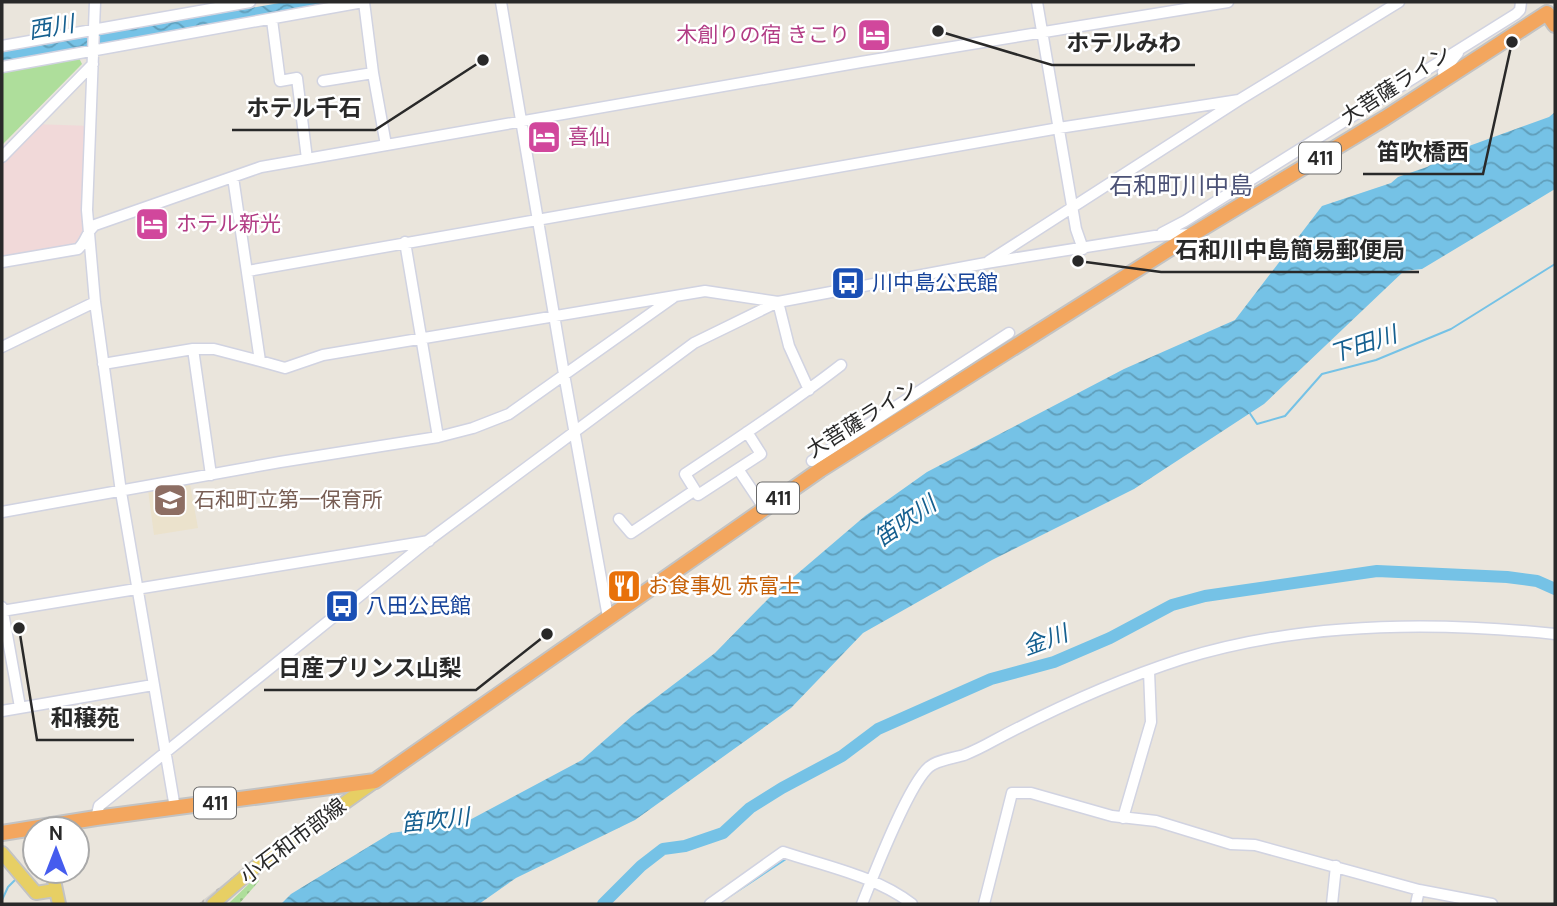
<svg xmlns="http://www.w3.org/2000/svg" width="1557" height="906" font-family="'DM Sans','Noto Sans JP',sans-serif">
<defs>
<pattern id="grass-dots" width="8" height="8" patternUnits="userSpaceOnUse" patternTransform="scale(1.75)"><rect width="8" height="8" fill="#aede9b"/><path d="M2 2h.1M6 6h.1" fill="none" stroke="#96be86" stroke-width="1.8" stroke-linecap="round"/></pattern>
<pattern id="plaza-grid" width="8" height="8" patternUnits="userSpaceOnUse" patternTransform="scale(1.75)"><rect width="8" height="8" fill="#d7d4ce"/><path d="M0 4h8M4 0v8" fill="none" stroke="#b9b6b1"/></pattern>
<pattern id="water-waves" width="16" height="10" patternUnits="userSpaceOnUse" patternTransform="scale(1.75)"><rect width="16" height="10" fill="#75c2e6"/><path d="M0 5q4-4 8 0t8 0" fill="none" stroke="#609eba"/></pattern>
</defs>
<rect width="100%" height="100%" fill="#eae5dc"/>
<!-- education -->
<path fill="#ebe2cc" d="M 190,484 L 198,528 L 154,535 L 148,490 Z"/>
<!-- medical -->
<path fill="#f1d9d9" d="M 34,124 L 91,126 L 85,243 L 2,262 L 2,157 Z"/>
<!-- grass -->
<path fill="url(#grass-dots)" d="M 254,879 L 258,879 L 259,881 L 239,904 L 228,904 Z"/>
<!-- park -->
<path fill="#aede9b" d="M 78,56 L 82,64 L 2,145 L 2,70 Z"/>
<!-- plaza -->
<path fill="url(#plaza-grid)" d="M 329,805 L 331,808 L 209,904 L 198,904 L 292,830 Z"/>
<!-- water -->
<path fill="url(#water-waves)" d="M 285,2 L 338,2 L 2,65 L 2,52 Z
M 1555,112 L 1555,189 L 1422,269 L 1404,271 L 1264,404 L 1134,489 L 992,560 L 863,633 L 791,708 L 635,820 L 516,878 L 479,904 L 281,904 L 291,894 L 391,833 L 464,823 L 582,760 L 632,716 L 715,653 L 769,598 L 865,516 L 927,472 L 1124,369 L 1235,320 L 1322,206 L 1391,183 L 1398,177 L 1427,167 L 1458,150 L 1549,117 Z"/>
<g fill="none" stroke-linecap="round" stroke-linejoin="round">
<!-- stream -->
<path stroke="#75c2e6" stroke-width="2" d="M 1249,412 L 1257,424 L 1285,416 L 1322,374 L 1376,360 L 1451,329 L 1555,264
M 2,900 L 8,887 L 18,877
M 718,904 L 786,859"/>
<!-- river -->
<path stroke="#75c2e6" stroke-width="12" d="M 603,904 L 641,866 L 663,849 L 685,846 L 723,833 L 750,808 L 782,788 L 842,756 L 878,729 L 991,679 L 1054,662 L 1110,638 L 1172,605 L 1205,596 L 1377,571 L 1507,577 L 1537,581 L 1555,589"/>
<!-- minor casing -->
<g stroke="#d1d3e1" stroke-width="13">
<path id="minor" d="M 95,2 L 87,210 L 95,302 L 121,492 L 175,808
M 364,2 L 373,73 L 386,145
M 501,2 L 564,374 L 608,617
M 1037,2 L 1076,229 L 1083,249
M 272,20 L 280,81 L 297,78 L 307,159
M 2,46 L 250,2
M 2,67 L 363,2
M 1444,79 L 1443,72 L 1458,53
M 323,81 L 373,73
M 2,157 L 93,64
M 233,177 L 260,361 L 285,368 L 323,355 L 705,291 L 778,302
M 1162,233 L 1185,221 L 1516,14 L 1520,10 L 1521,2
M 405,242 L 438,437
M 989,261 L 1239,100 L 1399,2
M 2,262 L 78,249 C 87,241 86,232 95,225 L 261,167 L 861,62 L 1228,2
M 248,271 L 1059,128 L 1239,100
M 778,302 L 789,346 L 809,390
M 2,347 L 95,302
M 193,349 L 211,475
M 103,364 L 193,349 L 214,349 L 260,361
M 747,432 L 761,454 L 698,495 L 685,474 C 737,439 791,404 841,365
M 812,461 L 1009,333
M 738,469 L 764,508
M 2,512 L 280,462 L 438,437 L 473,428 L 509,414 L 674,297
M 619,519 L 631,533 L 695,490
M 2,607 L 20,707
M 2,611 L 429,541
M 2,711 L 153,685
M 96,818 L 99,806 L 429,540 L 694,343 L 778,302 L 986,263 L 1155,236 L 1191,234
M 1123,818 L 1151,722 L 1149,671
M 710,904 L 783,852 C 825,866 876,876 912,904
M 862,904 C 874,874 908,785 929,767 C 937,760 954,758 964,755 C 974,751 984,746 993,741 C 1053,709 1117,680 1182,659 C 1301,622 1433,621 1555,634
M 984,904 L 1012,793 L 1031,793 L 1112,816 L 1156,821 L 1231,844 L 1255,845 L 1419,890 L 1492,904
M 1332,904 L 1336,866
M 1416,904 L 1419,890"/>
</g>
<!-- major casing -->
<g stroke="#c3c3c3" stroke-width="16">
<path id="major" d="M 2,853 L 36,893 L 55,890
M 52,871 L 59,904
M 213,904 L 265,859 L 374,782"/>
</g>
<!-- highway casing -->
<g stroke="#c3c3c3" stroke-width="18">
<path id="highway" d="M 2,833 L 96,818 L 375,781 L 820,470 L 1193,234 L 1385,118 L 1547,13 L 1555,25"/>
</g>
<!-- minor -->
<use href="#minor" stroke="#fff" stroke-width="10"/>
<!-- major -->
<use href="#major" stroke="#e7cf64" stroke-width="12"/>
<!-- highway -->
<use href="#highway" stroke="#f3a65e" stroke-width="14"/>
</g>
<!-- icons -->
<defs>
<g id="hotel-square" transform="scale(1.75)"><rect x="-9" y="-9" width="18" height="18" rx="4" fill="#d1479c" stroke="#fff"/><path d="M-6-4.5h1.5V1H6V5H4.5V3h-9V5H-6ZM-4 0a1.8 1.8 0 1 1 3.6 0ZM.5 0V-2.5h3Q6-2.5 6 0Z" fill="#fff"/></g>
<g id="bus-square" transform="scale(1.75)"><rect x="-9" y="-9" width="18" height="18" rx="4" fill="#1a4fb4" stroke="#fff"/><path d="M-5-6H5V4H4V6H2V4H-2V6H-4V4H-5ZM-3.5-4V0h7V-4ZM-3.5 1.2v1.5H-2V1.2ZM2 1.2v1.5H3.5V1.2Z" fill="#fff"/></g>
<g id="school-square" transform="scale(1.75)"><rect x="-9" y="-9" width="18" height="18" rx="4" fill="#8d6e63" stroke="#fff"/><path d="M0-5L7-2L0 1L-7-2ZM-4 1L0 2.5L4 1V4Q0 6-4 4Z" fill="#fff"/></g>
<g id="restaurant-square" transform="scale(1.75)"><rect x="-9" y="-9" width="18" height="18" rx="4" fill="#e8710a" stroke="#fff"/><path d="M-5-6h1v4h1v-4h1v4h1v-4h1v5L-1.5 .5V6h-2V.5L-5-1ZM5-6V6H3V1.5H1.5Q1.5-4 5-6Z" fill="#fff"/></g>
</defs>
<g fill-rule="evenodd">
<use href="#hotel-square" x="874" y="35"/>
<use href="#hotel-square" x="544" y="137"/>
<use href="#hotel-square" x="152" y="224"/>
<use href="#bus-square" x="848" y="283"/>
<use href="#school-square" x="170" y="500"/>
<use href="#restaurant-square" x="624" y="586"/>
<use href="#bus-square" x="342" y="606"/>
</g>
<g text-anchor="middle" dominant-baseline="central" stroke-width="5" stroke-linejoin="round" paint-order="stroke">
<!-- shield labels -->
<g fill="#fff" stroke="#696969" stroke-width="2">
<rect x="1299" y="142.5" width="42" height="31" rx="5"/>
<rect x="757" y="482.5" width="42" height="31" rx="5"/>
<rect x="194" y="787.5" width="42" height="31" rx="5"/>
</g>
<g font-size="19" font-weight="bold" fill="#292929">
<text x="1320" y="158">411</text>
<text x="778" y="498">411</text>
<text x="215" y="803">411</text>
</g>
<!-- hotel labels -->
<g font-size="21" fill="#b23c85" stroke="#fff" text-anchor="start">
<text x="850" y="35" text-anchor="end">木創りの宿 きこり</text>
<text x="568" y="137">喜仙</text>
<text x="176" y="224">ホテル新光</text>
</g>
<!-- street labels -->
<g font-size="21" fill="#292929" stroke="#fff">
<text transform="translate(1396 85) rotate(-33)">大菩薩ライン</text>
<text transform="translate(862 419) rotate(-32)">大菩薩ライン</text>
<text transform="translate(293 841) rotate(-37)">小石和市部線</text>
</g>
<!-- transit labels -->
<g font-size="21" fill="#164399" stroke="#fff" text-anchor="start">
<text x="872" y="283">川中島公民館</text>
<text x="366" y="606">八田公民館</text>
</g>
<!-- education labels -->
<g font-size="21" fill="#785e54" stroke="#fff" text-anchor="start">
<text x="194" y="500">石和町立第一保育所</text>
</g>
<!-- food labels -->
<g font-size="21" fill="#c56008" stroke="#fff" text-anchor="start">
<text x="648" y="586">お食事処 赤富士</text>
</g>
<!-- water labels -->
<g font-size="23" font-style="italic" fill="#166090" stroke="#fff">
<text transform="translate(51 27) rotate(-10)">西川</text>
<text transform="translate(1363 344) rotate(-18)">下田川</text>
<text transform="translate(905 521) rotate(-35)">笛吹川</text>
<text transform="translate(1045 640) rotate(-20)">金川</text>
<text transform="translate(435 820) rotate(-6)">笛吹川</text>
</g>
<!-- quarter labels -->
<g font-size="24" fill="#4c5276" stroke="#fff">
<text x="1181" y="185">石和町川中島</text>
</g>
</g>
<!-- callouts -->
<path fill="none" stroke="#292929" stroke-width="2.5" d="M938 31L1052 65H1195M483 60L375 130H232M1512 42L1483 174H1363M1078 261L1161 272H1419M547 634L476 690H264M19 628L37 740H134"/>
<g fill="#292929" stroke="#fff" stroke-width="2.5">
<circle cx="938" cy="31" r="7"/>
<circle cx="483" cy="60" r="7"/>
<circle cx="1512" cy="42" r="7"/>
<circle cx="1078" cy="261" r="7"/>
<circle cx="547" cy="634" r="7"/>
<circle cx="19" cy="628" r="7"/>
</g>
<g font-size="23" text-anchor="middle" font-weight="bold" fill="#292929" stroke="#fff" stroke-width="5" stroke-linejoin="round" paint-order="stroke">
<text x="1124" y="51">ホテルみわ</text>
<text x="304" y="116">ホテル千石</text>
<text x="1423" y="160">笛吹橋西</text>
<text x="1290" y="258">石和川中島簡易郵便局</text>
<text x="370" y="676">日産プリンス山梨</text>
<text x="85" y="726">和穣苑</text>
</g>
<!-- border -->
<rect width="1557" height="906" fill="none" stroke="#292929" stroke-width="7"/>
<!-- north arrow -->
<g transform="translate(56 850)"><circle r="33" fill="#ffffff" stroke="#a9a9a9" stroke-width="2"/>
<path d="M0-5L12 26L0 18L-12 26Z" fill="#455cee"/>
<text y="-10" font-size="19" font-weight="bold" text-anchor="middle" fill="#292929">N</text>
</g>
</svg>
